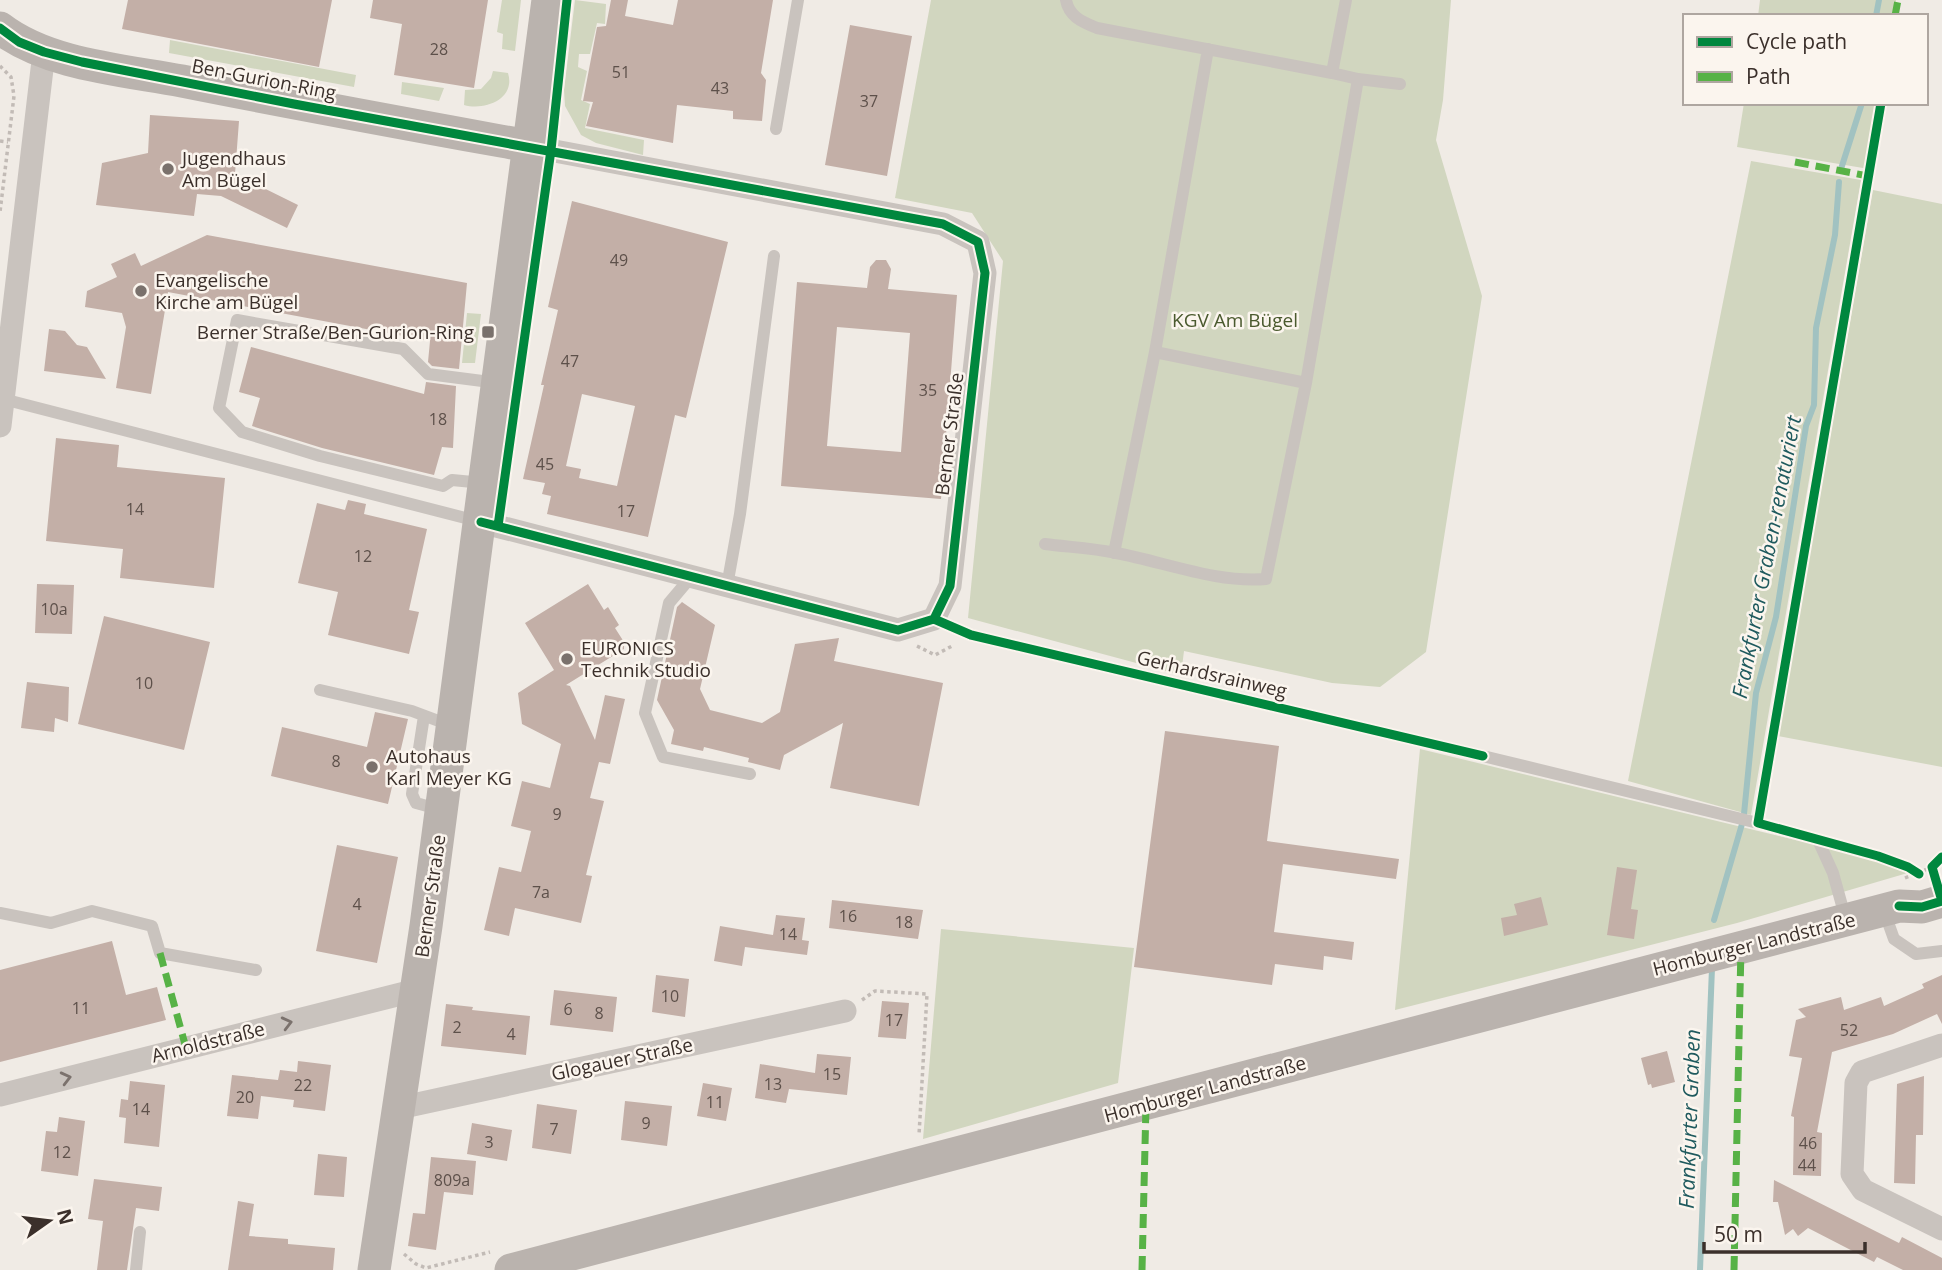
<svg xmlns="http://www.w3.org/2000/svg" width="1942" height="1270" font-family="'Open Sans',sans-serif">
<rect width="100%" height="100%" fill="#f0ebe5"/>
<!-- green -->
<path fill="#d1d6bf" d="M 502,0 L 521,0 L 515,51 L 502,49 L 503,34 L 497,32 Z
M 575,0 L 606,4 L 605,24 L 597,23 L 590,54 L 579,54 L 578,67 L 587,71 L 581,100 L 590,104 L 585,128 L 644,140 L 643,155 L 596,143 L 581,135 L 565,106 L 564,90 Z
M 931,0 L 1451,0 L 1443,100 L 1436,140 L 1482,296 L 1426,652 L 1380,687 L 1332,683 L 1184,651 L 1181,675 L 968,618 L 1003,261 L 972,213 L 895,198 Z
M 1760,0 L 1896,0 L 1894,16 L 1758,16 Z
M 170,40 L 356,75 L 354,87 L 169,53 Z
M 493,71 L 508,73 C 516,99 485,111 464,105 L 465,90 L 481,89 L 491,78 Z
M 402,82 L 444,88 L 439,101 L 401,94 Z
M 1744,103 L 1880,103 L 1869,169 L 1737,147 Z
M 1751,161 L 1861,180 L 1751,815 L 1628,781 Z
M 1873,190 L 1942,204 L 1942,767 L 1778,736 Z
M 467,313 L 481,314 L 475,363 L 462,363 Z
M 1420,749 L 1899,865 L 1911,872 L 1737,923 L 1395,1010 Z
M 941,929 L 1134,948 L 1118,1083 L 923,1139 Z"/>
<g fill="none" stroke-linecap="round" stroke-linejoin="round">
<!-- stream -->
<path stroke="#a1c2c1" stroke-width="6" d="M 1876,16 L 1879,0
M 1841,169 L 1862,103
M 1744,814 L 1756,693 L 1776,617 L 1806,426 L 1814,405 L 1816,328 L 1835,235 L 1839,182
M 1714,920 L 1742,824
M 1700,1270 L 1712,968"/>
</g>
<!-- building -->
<path fill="#c3afa7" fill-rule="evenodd" d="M 128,0 L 332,0 L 319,67 L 122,29 Z
M 373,0 L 488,0 L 474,88 L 394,75 L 402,24 L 370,18 Z
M 611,0 L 628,0 L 625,16 L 673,25 L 678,0 L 773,0 L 761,73 L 766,80 L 762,121 L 733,119 L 733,111 L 677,105 L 673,143 L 586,126 L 593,102 L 583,101 L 597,27 L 606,26 Z
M 850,25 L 912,36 L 887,176 L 825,165 Z
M 150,115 L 239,121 L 235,174 L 298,205 L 287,228 L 221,196 L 197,194 L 194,216 L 96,205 L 102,163 L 148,153 Z
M 572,201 L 728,242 L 686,418 L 675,415 L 648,537 L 547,514 L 551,496 L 542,494 L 545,483 L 523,479 L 544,385 L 541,385 L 558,310 L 548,307 ZM 582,394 L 635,406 L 617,486 L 579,478 L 581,469 L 566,466 Z
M 207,235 L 467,283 L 459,369 L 432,366 L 428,362 L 430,341 L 168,292 L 151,394 L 116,388 L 126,327 L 122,313 L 85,307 L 87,291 L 117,277 L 111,264 L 135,253 L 141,266 Z
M 876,260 L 886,260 L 891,269 L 888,289 L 957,295 L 941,499 L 781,486 L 797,282 L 867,288 L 870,267 ZM 837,327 L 910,333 L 901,452 L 827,446 Z
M 49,329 L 65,331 L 77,345 L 87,347 L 106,379 L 44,371 Z
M 251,347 L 424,394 L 426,382 L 456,386 L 453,448 L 442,447 L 434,475 L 322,448 L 252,426 L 260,398 L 239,392 Z
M 56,438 L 119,445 L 117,467 L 225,478 L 214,588 L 120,578 L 123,549 L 46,541 Z
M 348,500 L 366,504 L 364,514 L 427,529 L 409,610 L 419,612 L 409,654 L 328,635 L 338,592 L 298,583 L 317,503 L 345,510 Z
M 37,584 L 74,585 L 72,634 L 35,633 Z
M 588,584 L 604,610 L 608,607 L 619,625 L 615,628 L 624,642 L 624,649 L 566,685 L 570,686 L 595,740 L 605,695 L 625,699 L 610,764 L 599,762 L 590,798 L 604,801 L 586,875 L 592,876 L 581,923 L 515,908 L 509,936 L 484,930 L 499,867 L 521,872 L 531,831 L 511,826 L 522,781 L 550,788 L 561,744 L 522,724 L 518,693 L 554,670 L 525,623 Z
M 682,602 L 715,625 L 700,689 L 710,710 L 762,723 L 780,712 L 795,644 L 839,638 L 834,661 L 943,683 L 919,806 L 830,788 L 843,723 L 784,755 L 780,770 L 748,762 L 749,758 L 704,747 L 703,751 L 671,744 L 674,730 L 657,700 L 677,607 Z
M 104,616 L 210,642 L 184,750 L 78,724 Z
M 27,682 L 69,687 L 68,722 L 55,718 L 54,732 L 21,728 Z
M 375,712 L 408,719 L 388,804 L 271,776 L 282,727 L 367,747 Z
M 1165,731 L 1279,746 L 1267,841 L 1399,859 L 1396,879 L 1283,864 L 1274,932 L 1354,942 L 1352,960 L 1324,956 L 1323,970 L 1275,964 L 1272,985 L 1134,967 Z
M 337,845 L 398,857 L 377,963 L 316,951 Z
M 1617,867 L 1637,870 L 1631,909 L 1638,910 L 1634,939 L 1607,935 Z
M 1541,897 L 1548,925 L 1504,936 L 1501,918 L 1517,915 L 1514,904 Z
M 832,900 L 923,910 L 918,939 L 829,928 Z
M 776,915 L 805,918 L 802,940 L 809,941 L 807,955 L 745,947 L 742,966 L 714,961 L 720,926 L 773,935 Z
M 112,941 L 126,995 L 157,987 L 166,1020 L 0,1062 L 0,970 Z
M 656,975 L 689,979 L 685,1017 L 652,1012 Z
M 1942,975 L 1942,1024 L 1937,1014 L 1893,1034 L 1832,1052 L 1817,1132 L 1822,1133 L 1821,1176 L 1793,1175 L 1794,1117 L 1791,1116 L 1802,1058 L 1789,1056 L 1796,1020 L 1806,1017 L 1798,1009 L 1841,997 L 1844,1010 L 1881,997 L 1884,1006 L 1924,988 L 1922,984 Z
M 554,990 L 617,997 L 613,1032 L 550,1025 Z
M 882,1001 L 909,1003 L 906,1039 L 878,1037 Z
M 446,1004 L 473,1007 L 472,1010 L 530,1016 L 526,1055 L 441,1046 Z
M 1667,1051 L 1675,1082 L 1652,1088 L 1651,1084 L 1648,1085 L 1641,1058 Z
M 817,1054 L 851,1057 L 847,1095 L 789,1089 L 786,1103 L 755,1098 L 760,1064 L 815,1073 Z
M 298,1061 L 331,1065 L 325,1111 L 293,1107 L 294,1100 L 261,1096 L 258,1119 L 227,1116 L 232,1075 L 278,1080 L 280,1070 L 297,1072 Z
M 1924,1076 L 1923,1135 L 1916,1135 L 1915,1184 L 1894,1183 L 1897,1084 Z
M 130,1081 L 165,1085 L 159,1147 L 124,1143 L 126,1118 L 119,1117 L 121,1099 L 128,1100 Z
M 703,1083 L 732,1088 L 726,1121 L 697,1116 Z
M 625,1101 L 672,1106 L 667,1146 L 621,1140 Z
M 537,1104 L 577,1110 L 571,1154 L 532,1148 Z
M 59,1117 L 85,1121 L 78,1176 L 41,1171 L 46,1131 L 57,1132 Z
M 472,1123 L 512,1130 L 507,1161 L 467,1154 Z
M 318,1154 L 347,1157 L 344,1197 L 314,1195 Z
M 431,1157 L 476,1161 L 473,1195 L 444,1192 L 436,1250 L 408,1246 L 413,1213 L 425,1214 Z
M 94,1179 L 162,1187 L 159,1211 L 136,1208 L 127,1270 L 97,1270 L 103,1221 L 88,1219 Z
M 1774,1180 L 1899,1243 L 1902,1237 L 1923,1248 L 1942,1258 L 1942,1270 L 1903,1270 L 1877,1257 L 1874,1262 L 1808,1228 L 1798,1236 L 1793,1229 L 1785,1235 L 1778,1202 L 1773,1202 Z
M 238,1201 L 254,1204 L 249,1236 L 288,1239 L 288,1244 L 335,1248 L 333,1270 L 228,1270 Z"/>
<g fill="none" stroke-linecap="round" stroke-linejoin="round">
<!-- path -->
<path stroke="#c2bbb6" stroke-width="3.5" stroke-dasharray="3.5 3.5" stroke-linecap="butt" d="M 0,66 L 11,77 L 14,96 L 0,212
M 0,141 L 8,142
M 917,646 L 935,655 L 954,645
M 1836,843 C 1864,849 1895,859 1919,874
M 1905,878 L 1932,867
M 862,1000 L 875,991 L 927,994 L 919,1135
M 404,1254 L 416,1264 L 426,1268 L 490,1252"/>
<!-- lane -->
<path stroke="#c9c3be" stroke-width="12" d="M 1066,0 C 1069,17 1083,22 1097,28 L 1332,73
M 1358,79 L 1400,84
M 776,129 L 798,0
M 1155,352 L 1306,383
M 3,399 L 477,521
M 483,483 L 452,480 L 443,486 L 320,456 L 242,432 L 219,408 L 237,320 L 403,349 L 428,374 L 498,383
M 1045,544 C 1068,547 1092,548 1116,553 C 1165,562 1215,583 1266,579 L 1306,383 L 1358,79 L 1332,73 L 1346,0
M 1114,553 L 1155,352 L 1208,49
M 691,577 L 669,603 L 645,713 L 663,757 L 750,774
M 727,586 L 740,514 L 774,256
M 934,619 L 971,635 L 1483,756 L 1758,823 L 1818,840 L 1833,873 L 1846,920
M 320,690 L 412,711 L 452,726
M 424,716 L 412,794 L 416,803 L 438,809
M 1884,911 L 1894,939 L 1916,954 L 1942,951
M 0,913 L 51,923 L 92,911 L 152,926 L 160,953 L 256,970
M 136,1270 L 140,1232"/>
<!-- street -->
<path stroke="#c9c3be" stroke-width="23" d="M 0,426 L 44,52
M 481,522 L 898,630 L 934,619 L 950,586 L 985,273 L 978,242 L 943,224 L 528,146
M 1942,1045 L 1862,1072 L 1856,1083 L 1852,1174 L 1863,1190 L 1942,1229
M 0,1095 L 417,990
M 399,1108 L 845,1011"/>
<!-- secondary -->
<path stroke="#bab3ae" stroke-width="33" d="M 0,28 C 48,65 124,70 182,81 C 297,104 413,125 528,146
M 374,1270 L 426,926 L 548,0
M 511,1270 L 1899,906 L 1922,907 L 1942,901"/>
<!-- quiet -->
<path stroke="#57b246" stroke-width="7" stroke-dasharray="14 7" stroke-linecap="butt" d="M 1895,16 L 1898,0
M 1795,162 L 1868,176
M 160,953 L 186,1048
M 1142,1270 L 1146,1105
M 1734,1270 L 1741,947"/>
<!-- cycleway casing -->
<g stroke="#fbf5ee" stroke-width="13">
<path id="cycleway" d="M 0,28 L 19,42 L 44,52 L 82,62 L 294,104 L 943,224 L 978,242 L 985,273 L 950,586 L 934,619 L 898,630 L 481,522
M 1881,103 L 1758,823 L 1878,856 L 1908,867 L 1919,874
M 498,526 L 551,150 L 567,0
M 934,619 L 971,635 L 1483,756
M 1899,906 L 1922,907 L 1942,901 L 1932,867 L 1942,857"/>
</g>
<!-- cycleway -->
<use href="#cycleway" stroke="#00873e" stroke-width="9"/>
</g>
<!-- one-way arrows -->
<defs><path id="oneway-chevron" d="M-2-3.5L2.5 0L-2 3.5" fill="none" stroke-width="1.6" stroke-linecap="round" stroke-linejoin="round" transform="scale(1.75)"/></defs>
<g stroke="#7b726d">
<use href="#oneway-chevron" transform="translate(287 1023) rotate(-14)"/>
<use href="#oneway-chevron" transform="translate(66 1078) rotate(-14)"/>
</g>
<!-- markers -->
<g fill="#7a716c" stroke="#fbf5ee" stroke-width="2.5">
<circle cx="168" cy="169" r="7"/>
<circle cx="141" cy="291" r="7"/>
<rect x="481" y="325" width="14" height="14" rx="3.5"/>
<circle cx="567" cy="659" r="7"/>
<circle cx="372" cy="767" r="7"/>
</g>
<g text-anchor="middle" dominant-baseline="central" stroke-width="5" stroke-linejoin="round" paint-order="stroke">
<!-- number labels -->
<g font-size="16" fill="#5d504a">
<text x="439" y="49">28</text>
<text x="621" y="72">51</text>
<text x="720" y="88">43</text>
<text x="869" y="101">37</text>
<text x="619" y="260">49</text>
<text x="570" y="361">47</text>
<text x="928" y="390">35</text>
<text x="438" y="419">18</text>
<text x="545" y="464">45</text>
<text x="135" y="509">14</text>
<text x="626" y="511">17</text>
<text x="363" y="556">12</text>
<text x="54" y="609">10a</text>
<text x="144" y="683">10</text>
<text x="336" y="761">8</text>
<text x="557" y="814">9</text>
<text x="541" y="892">7a</text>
<text x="357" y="904">4</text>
<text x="848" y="916">16</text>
<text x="904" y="922">18</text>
<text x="788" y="934">14</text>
<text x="670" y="996">10</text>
<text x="81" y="1008">11</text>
<text x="568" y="1009">6</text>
<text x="599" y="1013">8</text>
<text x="894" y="1020">17</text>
<text x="457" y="1027">2</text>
<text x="1849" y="1030">52</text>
<text x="511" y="1034">4</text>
<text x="832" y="1074">15</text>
<text x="773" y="1084">13</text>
<text x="303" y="1085">22</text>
<text x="245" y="1097">20</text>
<text x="715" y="1102">11</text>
<text x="141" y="1109">14</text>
<text x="646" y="1123">9</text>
<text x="554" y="1129">7</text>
<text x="489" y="1142">3</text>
<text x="1808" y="1143">46</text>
<text x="62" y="1152">12</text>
<text x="1807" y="1165">44</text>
<text x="452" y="1180">809a</text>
</g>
<!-- street labels -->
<g font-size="19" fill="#3b302b" stroke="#fbf5ee">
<text transform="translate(264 79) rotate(11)">Ben-Gurion-Ring</text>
<text transform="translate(949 434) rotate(-83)">Berner Straße</text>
<text transform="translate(1212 674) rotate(13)">Gerhardsrainweg</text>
<text transform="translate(430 896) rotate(-82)">Berner Straße</text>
<text transform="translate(1754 944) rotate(-14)">Homburger Landstraße</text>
<text transform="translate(208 1042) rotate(-14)">Arnoldstraße</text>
<text transform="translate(622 1059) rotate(-12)">Glogauer Straße</text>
<text transform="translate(1205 1089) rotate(-15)">Homburger Landstraße</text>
</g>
<!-- poi labels -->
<g font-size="19" fill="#3b302b" stroke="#fbf5ee" text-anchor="start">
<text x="182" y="158">Jugendhaus<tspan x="182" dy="22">Am Bügel</tspan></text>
<text x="155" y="280">Evangelische<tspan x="155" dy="22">Kirche am Bügel</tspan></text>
<text x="474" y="332" text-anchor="end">Berner Straße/Ben-Gurion-Ring</text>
<text x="581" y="648">EURONICS<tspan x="581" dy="22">Technik Studio</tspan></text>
<text x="386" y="756">Autohaus<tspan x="386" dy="22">Karl Meyer KG</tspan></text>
</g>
<!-- park labels -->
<g font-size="19" fill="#4a5a2e" stroke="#fbf5ee">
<text x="1235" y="320">KGV Am Bügel</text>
</g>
<!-- water labels -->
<g font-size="21" font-style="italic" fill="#1f5a5e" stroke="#fbf5ee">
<text transform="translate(1766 557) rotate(-79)">Frankfurter Graben-renaturiert</text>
<text transform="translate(1689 1119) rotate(-88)">Frankfurter Graben</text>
</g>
</g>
<!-- legend -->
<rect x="1683" y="14" width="245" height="91" fill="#fbf5ee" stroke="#aea6a0" stroke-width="2"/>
<rect x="1697" y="37" width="35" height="10" fill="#00873e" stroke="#aea6a0" stroke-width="2"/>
<text x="1746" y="49" font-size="21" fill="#3b302b">Cycle path</text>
<rect x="1697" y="72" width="35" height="10" fill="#57b246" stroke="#aea6a0" stroke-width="2"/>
<text x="1746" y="84" font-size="21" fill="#3b302b">Path</text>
<!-- north arrow -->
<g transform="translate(49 1221) rotate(76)" stroke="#fbf5ee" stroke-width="5" paint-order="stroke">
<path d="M0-5L12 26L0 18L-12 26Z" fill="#3b302b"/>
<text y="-10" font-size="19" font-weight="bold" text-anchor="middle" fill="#3b302b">N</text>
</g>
<!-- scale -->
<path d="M1704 1242v10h161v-10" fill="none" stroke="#3b302b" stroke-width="3.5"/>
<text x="1714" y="1242" font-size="21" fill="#3b302b" stroke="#fbf5ee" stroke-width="5" paint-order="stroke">50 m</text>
</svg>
